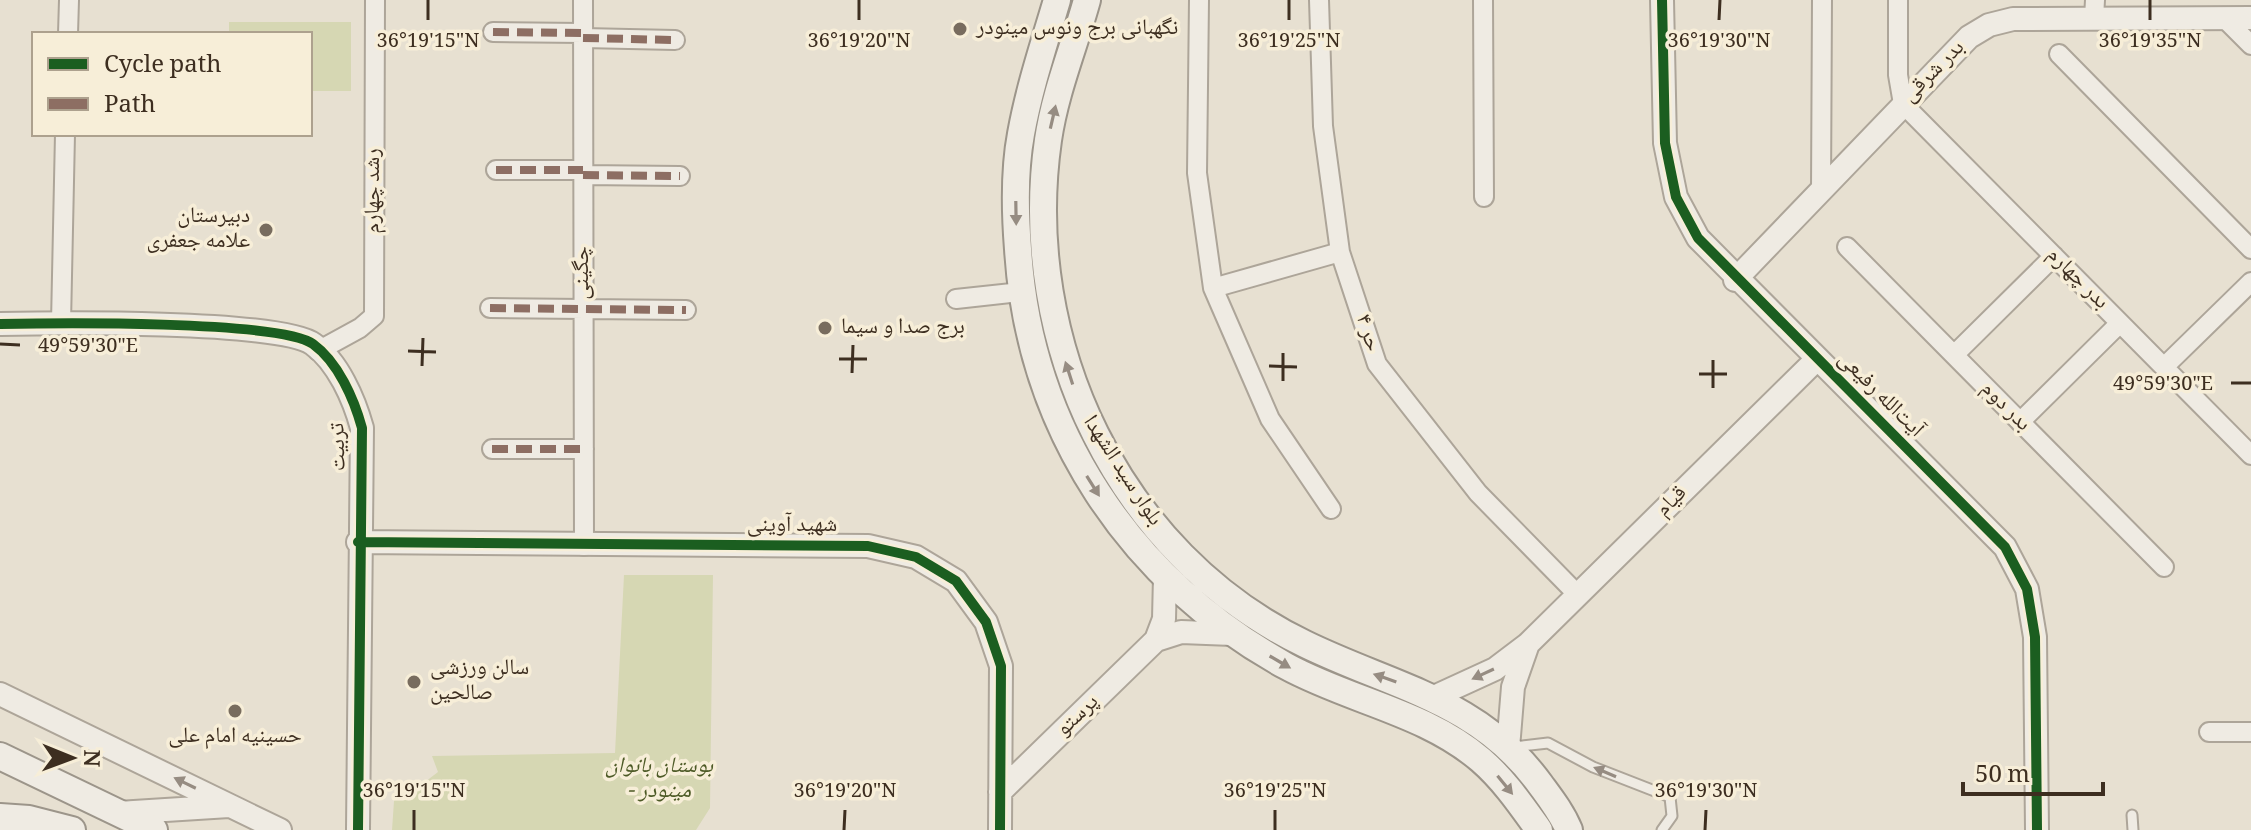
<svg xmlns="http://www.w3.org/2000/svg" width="2251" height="830" font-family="Georgia,'Noto Naskh Arabic',serif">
<rect width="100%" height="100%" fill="#e7e0d1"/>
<!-- green -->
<path fill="#d6d7b3" d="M 229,22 L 351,22 L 351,91 L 310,91 L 310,34 L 229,34 Z
M 624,575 L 713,575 L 710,808 L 696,830 L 392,830 L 394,801 L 404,788 L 421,785 L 438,772 L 432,756 L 615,753 Z"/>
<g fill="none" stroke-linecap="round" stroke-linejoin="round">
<!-- service casing -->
<g stroke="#ada599" stroke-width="13">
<path id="service" d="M 1514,747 L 1548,743 L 1593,767 L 1670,797 L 1672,816 L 1662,830
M 2132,815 L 2133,830"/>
</g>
<!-- minor casing -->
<g stroke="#ada599" stroke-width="22">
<path id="minor" d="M 583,0 L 584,546
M 1199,0 L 1197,173 L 1213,288 L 1270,419 L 1331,509
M 1319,0 L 1323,126 L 1340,252 L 1377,364 L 1478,493 L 1578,595
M 1483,0 L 1484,197
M 1898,0 L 1898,75 L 1903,104 L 2251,455
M 2094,18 L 2095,0
M 2224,18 L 2251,45
M 493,32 L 583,33
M 68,34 L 69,0
M 583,38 L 675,40
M 2059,54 L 2251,249
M 496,170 L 583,170
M 583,175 L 680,176
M 1821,190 L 1822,0
M 1847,247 L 2164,567
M 1213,288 L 1340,252
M 956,299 L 1020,292
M 490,308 L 686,310
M 61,323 L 65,134
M 318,351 L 360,328 L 374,316 L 375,0
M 1954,355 L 2054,256
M 2164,367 L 2251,282
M 2020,422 L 2120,323
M 492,449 L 584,449
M 2209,732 L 2251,732"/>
</g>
<!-- tertiary casing -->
<g stroke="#ada599" stroke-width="26">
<path id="tertiary" d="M 1662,0 L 1665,143 L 1676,197 L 1698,238 L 2005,547 L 2027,589 L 2035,637 L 2037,830
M 1735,280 L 1969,37 L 1989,25 L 2013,19 L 2251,18
M 0,324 C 51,323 280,320 313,344 C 338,362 354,399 362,428 L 358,830
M 358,542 L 868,546 L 916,557 L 956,581 L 986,622 L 1001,666 L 1000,830
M 1156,640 L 1181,632 L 1232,634
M 0,694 L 280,830
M 1434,697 L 1495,669 L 1528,644 L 1816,360
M 1508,748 L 1513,687 L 1528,644
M 1000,792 L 1156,640 L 1164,619 L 1165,576
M 118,813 L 229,806"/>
</g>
<!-- secondary casing -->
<g stroke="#9c958a" stroke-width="30">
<path id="secondary" d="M 1057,0 C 1044,44 1029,89 1021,134 C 1014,171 1015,211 1018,249 C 1029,429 1129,579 1286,666 C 1350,701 1425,712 1481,760 C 1504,780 1521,805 1539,830
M 1087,0 C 1074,47 1055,92 1048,140 C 1019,342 1118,554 1305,644 C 1393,687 1479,700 1540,784 C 1551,799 1562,813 1569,830
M 0,756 L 154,830
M 0,817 L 29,819 L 72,830"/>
</g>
<!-- service -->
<use href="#service" stroke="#efebe3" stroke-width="9"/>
<!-- minor -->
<use href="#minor" stroke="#efebe3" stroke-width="18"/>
<!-- tertiary -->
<use href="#tertiary" stroke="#efebe3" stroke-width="22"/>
<!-- secondary -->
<use href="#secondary" stroke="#efebe3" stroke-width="26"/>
<!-- quiet -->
<path stroke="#8d6e63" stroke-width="8" stroke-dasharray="16 8" stroke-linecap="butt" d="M 493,32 L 583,33
M 583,38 L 675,40
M 496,170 L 583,170
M 583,175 L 680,176
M 490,308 L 686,310
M 492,449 L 584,449"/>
<!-- cycleway casing -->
<g stroke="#f7eed8" stroke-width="15">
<path id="cycleway" d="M 1662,0 L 1665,143 L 1676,197 L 1698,238 L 2005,547 L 2027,589 L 2035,637 L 2037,830
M 0,324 C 51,323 280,320 313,344 C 338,362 354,399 362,428 L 358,830
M 358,542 L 868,546 L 916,557 L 956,581 L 986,622 L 1001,666 L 1000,830"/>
</g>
<!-- cycleway -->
<use href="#cycleway" stroke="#1b5e20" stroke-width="10"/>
</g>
<!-- one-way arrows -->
<defs><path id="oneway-solid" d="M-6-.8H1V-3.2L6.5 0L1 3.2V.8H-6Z" transform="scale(2)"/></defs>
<g fill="#968c82">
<use href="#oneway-solid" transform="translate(1053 117) rotate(-77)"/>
<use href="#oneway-solid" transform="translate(1016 213) rotate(89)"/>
<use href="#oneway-solid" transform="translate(1069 373) rotate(-108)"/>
<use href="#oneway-solid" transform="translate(1093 486) rotate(58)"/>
<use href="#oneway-solid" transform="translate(1280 662) rotate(30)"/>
<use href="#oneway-solid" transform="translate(1483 674) rotate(155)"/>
<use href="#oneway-solid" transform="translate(1385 678) rotate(-161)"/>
<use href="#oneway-solid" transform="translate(1605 772) rotate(-157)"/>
<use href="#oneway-solid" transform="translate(185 783) rotate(-154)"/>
<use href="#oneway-solid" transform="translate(1505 785) rotate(51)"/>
</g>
<!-- ticks -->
<path fill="none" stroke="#3d2e20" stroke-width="3" d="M 428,20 L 428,0M 859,20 L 859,0M 1289,20 L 1289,0M 1719,20 L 1720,0M 2150,20 L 2150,0M 0,344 L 20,345M 408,351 L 436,352M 839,359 L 867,359M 422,366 L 423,338M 1269,366 L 1297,367M 852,373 L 853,345M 1699,374 L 1727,374M 1283,381 L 1283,353M 2231,383 L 2251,383M 1713,388 L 1713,360M 414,830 L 414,810M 844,830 L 845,810M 1275,830 L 1275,810M 1705,830 L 1706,810"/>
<!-- markers -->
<g fill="#786c5e" stroke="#f7eed8" stroke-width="3">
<circle cx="960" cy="29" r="8"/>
<circle cx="266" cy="230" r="8"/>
<circle cx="825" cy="328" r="8"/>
<circle cx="414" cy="682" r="8"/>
<circle cx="235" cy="711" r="8"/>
</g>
<g text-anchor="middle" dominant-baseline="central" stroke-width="7" stroke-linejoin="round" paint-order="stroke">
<!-- poi labels -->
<g font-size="22" fill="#3d2e20" stroke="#f7eed8" text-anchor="start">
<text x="976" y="29">نگهبانی برج ونوس مینودر</text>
<text x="250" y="217" text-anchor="end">دبیرستان<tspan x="250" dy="25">علامه جعفری</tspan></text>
<text x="841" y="328">برج صدا و سیما</text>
<text x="430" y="669">سالن ورزشی<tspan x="430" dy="25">صالحین</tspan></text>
<text x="235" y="737" text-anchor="middle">حسینیه امام علی</text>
</g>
<!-- street labels -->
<g font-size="22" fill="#3d2e20" stroke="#f7eed8">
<text transform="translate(1934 72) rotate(-45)">بدر شرقی</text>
<text transform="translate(374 191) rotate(-90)">رشد چهارم</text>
<text transform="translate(583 273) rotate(-90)">چگینی</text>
<text transform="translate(2077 279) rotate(45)">بدر چهارم</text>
<text transform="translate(1367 333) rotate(72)">حر ۴</text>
<text transform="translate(1880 395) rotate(45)">آیت‌الله رفیعی</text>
<text transform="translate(2005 407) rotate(45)">بدر دوم</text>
<text transform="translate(339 447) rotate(-92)">تربیت</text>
<text transform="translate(1122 471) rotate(57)">بلوار سید الشهدا</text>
<text transform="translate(1672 502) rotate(-45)">قیام</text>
<text x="792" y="526">شهید آوینی</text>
<text transform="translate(1078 716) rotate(-44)">پرستو</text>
</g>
<!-- park labels -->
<g font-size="22" font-style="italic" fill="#4d5a26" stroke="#f7eed8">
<text x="659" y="767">بوستان بانوان<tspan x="659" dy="25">- مینودر</tspan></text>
</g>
</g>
<g font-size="20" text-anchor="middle" fill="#3d2e20" stroke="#f7eed8" stroke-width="7" stroke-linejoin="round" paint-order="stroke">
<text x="428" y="47">36°19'15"N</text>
<text x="859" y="47">36°19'20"N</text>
<text x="1289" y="47">36°19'25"N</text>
<text x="1719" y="47">36°19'30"N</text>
<text x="2150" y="47">36°19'35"N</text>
<text x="88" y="352">49°59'30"E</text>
<text x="2163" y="390">49°59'30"E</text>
<text x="414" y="797">36°19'15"N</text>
<text x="845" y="797">36°19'20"N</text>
<text x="1275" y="797">36°19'25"N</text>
<text x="1706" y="797">36°19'30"N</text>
</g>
<!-- legend -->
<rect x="32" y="32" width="280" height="104" fill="#f7eed8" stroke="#ada18e" stroke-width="2"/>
<rect x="48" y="58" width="40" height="12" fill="#1b5e20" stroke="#ada18e" stroke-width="2"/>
<text x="104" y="72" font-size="24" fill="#3d2e20">Cycle path</text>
<rect x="48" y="98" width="40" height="12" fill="#8d6e63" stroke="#ada18e" stroke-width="2"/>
<text x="104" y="112" font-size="24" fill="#3d2e20">Path</text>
<!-- north arrow -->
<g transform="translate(72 758) rotate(91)" stroke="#f7eed8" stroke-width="6" paint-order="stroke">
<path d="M0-6L14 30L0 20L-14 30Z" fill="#3d2e20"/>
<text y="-12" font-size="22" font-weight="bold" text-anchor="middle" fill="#3d2e20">N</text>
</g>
<!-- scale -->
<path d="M1963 782v12h140v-12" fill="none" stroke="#3d2e20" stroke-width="4"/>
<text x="1975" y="782" font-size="24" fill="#3d2e20" stroke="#f7eed8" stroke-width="6" paint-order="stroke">50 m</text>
</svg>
